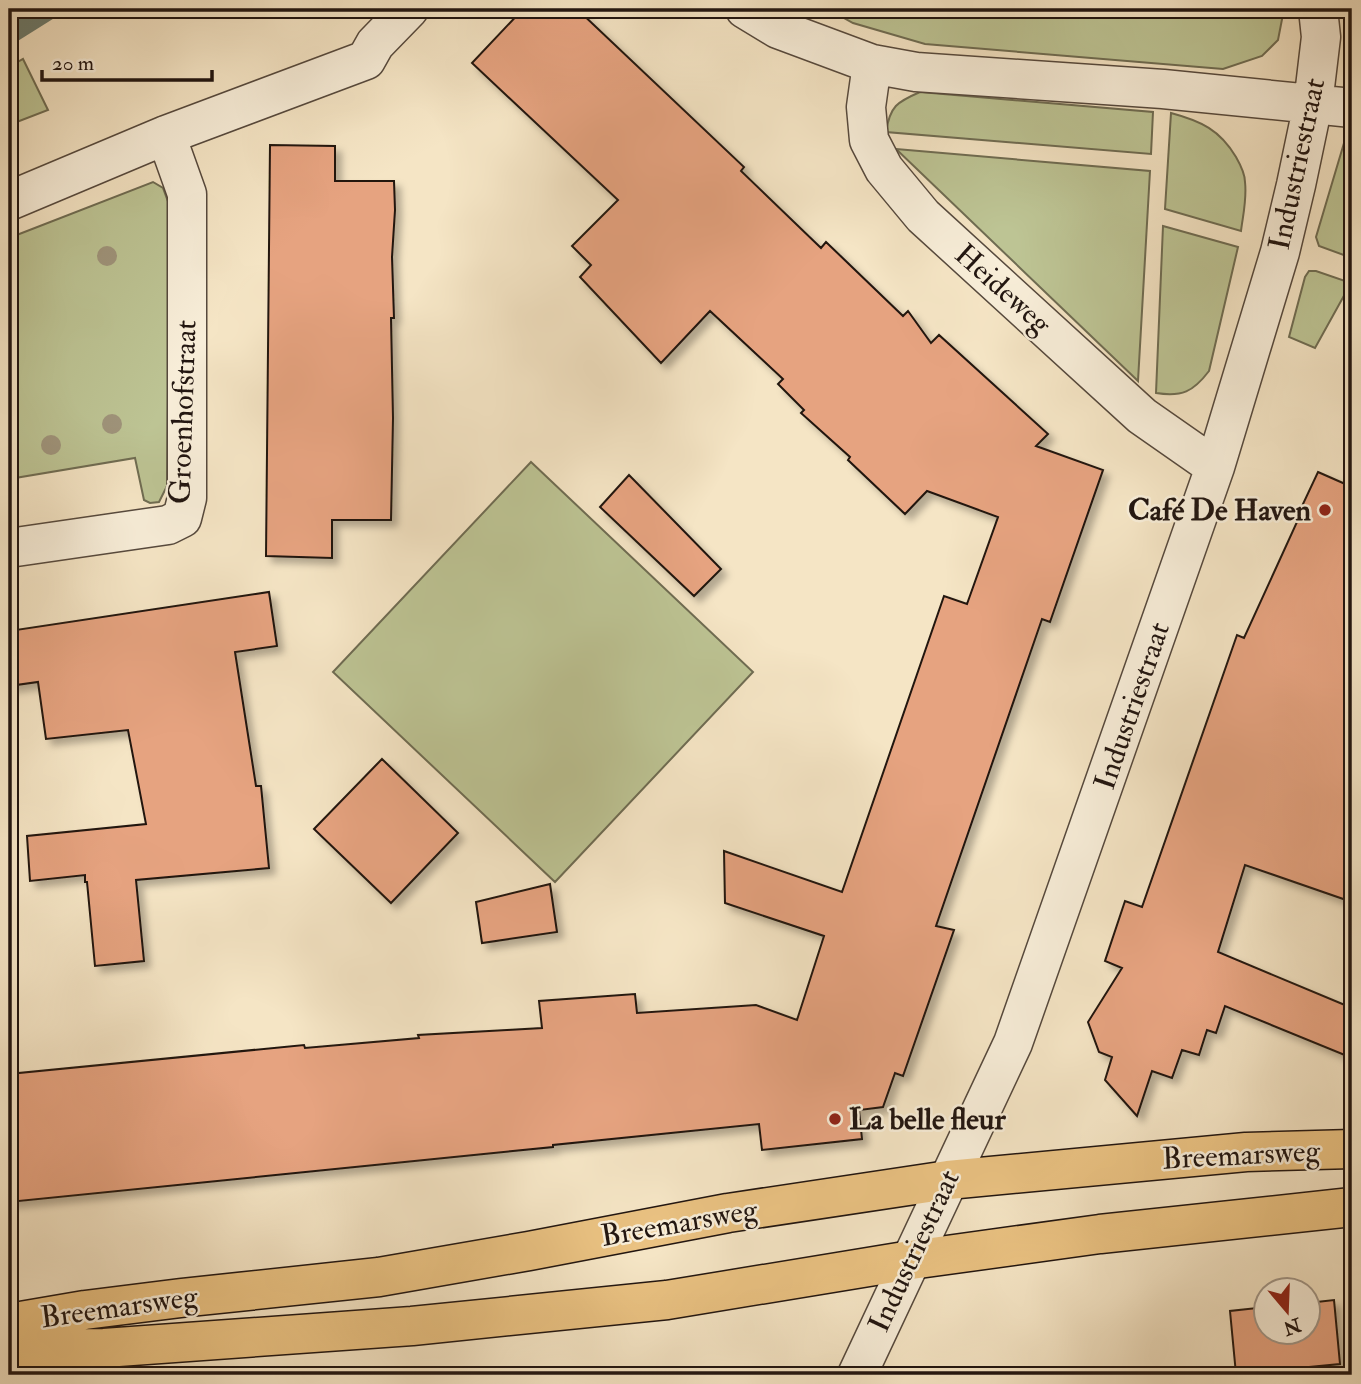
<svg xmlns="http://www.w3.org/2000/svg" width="1361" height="1384" font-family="'IM FELL Double Pica',serif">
<defs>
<filter id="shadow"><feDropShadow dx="6" dy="6" stdDeviation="3.5" flood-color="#0004"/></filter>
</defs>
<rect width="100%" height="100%" fill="#f5e5c5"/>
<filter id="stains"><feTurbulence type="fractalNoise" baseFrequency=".00286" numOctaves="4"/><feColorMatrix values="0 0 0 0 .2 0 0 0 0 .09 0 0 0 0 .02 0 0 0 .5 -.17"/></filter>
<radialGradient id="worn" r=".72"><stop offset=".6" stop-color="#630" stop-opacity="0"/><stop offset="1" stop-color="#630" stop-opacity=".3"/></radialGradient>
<!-- green -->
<path fill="#bdc494" stroke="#6f6c52" stroke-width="2" d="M 828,9 L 1284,9 L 1278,40 L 1262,56 L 1223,69 L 925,44 L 853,23 Z
M 23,59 L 48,110 L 9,125 L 9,67 Z
M 920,92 L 1153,112 L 1151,154 L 886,132 C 890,106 897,102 920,92 Z
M 1171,113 C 1201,121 1220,130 1236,157 C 1240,164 1245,174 1245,182 C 1247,199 1243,215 1241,231 L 1165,209 Z
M 1352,136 L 1352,258 L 1319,246 L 1316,237 L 1344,143 Z
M 896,149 L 1150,171 L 1138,381 Z
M 153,182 L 163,188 L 170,207 L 167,486 L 159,502 L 150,503 L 144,500 L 135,458 L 9,479 L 9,238 Z
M 1163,226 L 1238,247 L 1209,371 C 1193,392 1182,397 1156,393 Z
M 1309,271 L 1316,271 L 1351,283 L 1315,348 L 1289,337 L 1305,277 Z
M 531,462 L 753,672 L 555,882 L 333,672 Z"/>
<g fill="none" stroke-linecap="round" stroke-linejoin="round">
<!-- stream -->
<path stroke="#6b7c6f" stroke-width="18" d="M 9,36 L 52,9"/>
</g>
<!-- building -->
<path fill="#e6a380" stroke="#211510" stroke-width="2" filter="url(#shadow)" d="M 523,9 L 577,9 L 744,167 L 741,171 L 821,248 L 826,242 L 903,316 L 908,311 L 931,343 L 939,335 L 1048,434 L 1036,446 L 1103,470 L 1050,622 L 1042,619 L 936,926 L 954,930 L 903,1076 L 895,1073 L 883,1107 L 859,1110 L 862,1139 L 762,1150 L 759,1124 L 553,1145 L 553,1147 L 9,1202 L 9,1074 L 304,1045 L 305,1048 L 419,1038 L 418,1035 L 542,1028 L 539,1001 L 635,994 L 637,1013 L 756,1005 L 797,1020 L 824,936 L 725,903 L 724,851 L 842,892 L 944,596 L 967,604 L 998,517 L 927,491 L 905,514 L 848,460 L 850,457 L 801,413 L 804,410 L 778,384 L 783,379 L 710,311 L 661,363 L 580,277 L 591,265 L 572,246 L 618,200 L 472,63 Z
M 270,145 L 335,146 L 335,181 L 394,181 L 395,210 L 392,257 L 394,318 L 391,318 L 393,418 L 391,520 L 332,520 L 332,558 L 266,556 Z
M 1318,472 L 1352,487 L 1352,902 L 1245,865 L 1218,952 L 1352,1008 L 1352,1058 L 1225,1006 L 1216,1033 L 1207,1030 L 1199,1055 L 1182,1050 L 1172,1078 L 1152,1071 L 1137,1116 L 1105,1080 L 1112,1057 L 1099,1052 L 1088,1022 L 1122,968 L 1105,961 L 1125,901 L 1142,907 L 1237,635 L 1244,638 L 1297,522 L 1295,521 Z
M 629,475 L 721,569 L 694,596 L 600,507 Z
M 269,592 L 277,646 L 235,652 L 256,786 L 261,786 L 269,868 L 136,880 L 144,961 L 95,966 L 87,882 L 85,882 L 85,875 L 30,881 L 27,836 L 146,824 L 128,730 L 46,739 L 38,682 L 9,686 L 9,631 Z
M 382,759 L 458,833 L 391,903 L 314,829 Z
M 550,884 L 557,932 L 482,943 L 476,902 Z
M 1334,1300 L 1340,1364 L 1236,1374 L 1230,1311 L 1266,1307 L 1266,1332 L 1308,1332 L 1308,1303 Z"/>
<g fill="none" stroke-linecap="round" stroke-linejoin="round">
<!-- street casing -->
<g stroke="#56493d" stroke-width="41">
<path id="street" d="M 745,9 L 778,29 L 872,64 L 916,72 L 1163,89 L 1352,108
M 872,64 L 866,107 L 869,140 L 884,169 L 923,216 L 1142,416 L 1215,467
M 9,201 L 166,135 L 366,60 L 375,44 L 409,9
M 9,548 L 168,525 L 182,518 L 187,498 L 187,194 L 166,135
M 857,1375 L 1013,1043 L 1215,467 L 1280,252 L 1296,185 L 1313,104 L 1321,37 L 1318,9"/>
</g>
<!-- primary casing -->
<g stroke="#211510" stroke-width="41">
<path id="primary" d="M 9,1323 L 85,1310 L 181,1298 L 379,1277 L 529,1251 L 728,1213 L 948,1180 L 1246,1152 L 1352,1149
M 9,1349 L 104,1348 L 412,1326 L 667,1300 L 911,1260 L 1100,1234 L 1352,1207"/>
</g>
<!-- street -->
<use href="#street" stroke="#f8eed9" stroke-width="38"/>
<!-- primary -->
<use href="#primary" stroke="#eac282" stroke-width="38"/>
</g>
<!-- trees -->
<g fill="#9f947b">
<circle cx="107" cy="256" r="10"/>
<circle cx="112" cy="424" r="10"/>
<circle cx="51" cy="445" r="10"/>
</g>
<!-- markers -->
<g fill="#8f2418" stroke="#f8eed9" stroke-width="2.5">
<circle cx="1325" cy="510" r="7"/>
<circle cx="835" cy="1119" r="7"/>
</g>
<g text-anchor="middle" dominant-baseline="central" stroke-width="5" stroke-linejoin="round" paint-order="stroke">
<!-- street labels -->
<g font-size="30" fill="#211510" stroke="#f8eed9">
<text transform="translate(1297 164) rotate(-78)">Industriestraat</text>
<text transform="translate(1003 289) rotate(42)">Heideweg</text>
<text transform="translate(183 412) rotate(-88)">Groenhofstraat</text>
<text transform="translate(1132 706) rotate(-71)">Industriestraat</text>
<text transform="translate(1241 1155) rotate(-3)">Breemarsweg</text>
<text transform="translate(679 1223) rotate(-10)">Breemarsweg</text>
<text transform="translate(914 1251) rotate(-65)">Industriestraat</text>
<text transform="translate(119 1307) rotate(-8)">Breemarsweg</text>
</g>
<!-- poi labels -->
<g font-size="30" font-weight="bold" fill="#211510" stroke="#f8eed9" text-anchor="end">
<text x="1311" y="510">Café De Haven</text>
<text x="849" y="1119" text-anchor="start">La belle fleur</text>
</g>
</g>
<!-- margin -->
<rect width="1361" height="1384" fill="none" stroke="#f5e5c5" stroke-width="35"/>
<rect x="10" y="10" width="1340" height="1363" fill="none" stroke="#211510" stroke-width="3.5"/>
<rect x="18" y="18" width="1326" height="1349" fill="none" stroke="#211510" stroke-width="2"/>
<!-- north arrow -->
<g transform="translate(1287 1311) rotate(161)"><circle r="33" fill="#f8eed9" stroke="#a29789" stroke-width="2"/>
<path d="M0-5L12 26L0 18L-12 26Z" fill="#8f2418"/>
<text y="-10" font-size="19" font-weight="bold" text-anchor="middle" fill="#211510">N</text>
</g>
<!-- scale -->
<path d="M42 70v10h170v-10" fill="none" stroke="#211510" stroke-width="3.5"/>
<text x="52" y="70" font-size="21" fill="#211510" stroke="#f8eed9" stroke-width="5" paint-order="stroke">20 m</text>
<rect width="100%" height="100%" filter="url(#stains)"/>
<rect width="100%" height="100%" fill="url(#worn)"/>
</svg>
